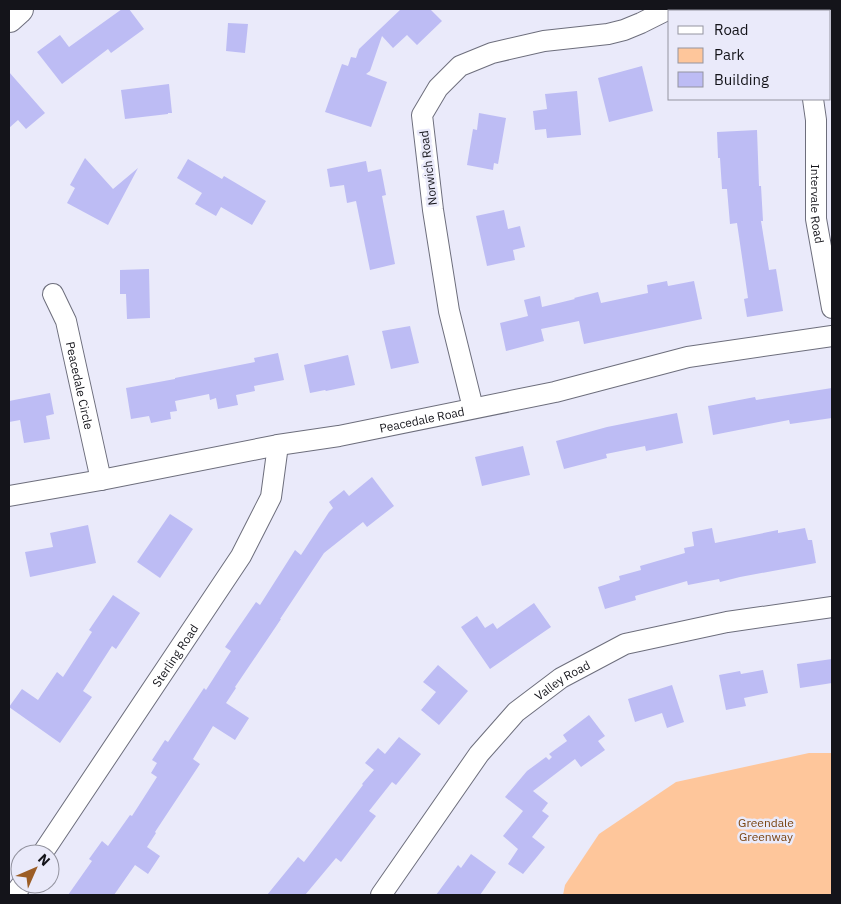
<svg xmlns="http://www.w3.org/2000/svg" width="841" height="904" font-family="'IBM Plex Sans',sans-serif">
<rect width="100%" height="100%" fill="#eaeafa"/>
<!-- green -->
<path fill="#fec69b" d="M 809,753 L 832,753 L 832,895 L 563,895 L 565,885 L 599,834 L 676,782 Z"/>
<!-- building -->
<path fill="#bdbcf4" d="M 122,9 L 129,9 L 144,29 L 111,53 L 108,49 L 62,84 L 37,52 L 60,35 L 69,47 Z
M 401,9 L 430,9 L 442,21 L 417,45 L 407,35 L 393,48 L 382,36 L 370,71 L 366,74 L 387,82 L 371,127 L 325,112 L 342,64 L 348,66 L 351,57 L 356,58 L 359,49 Z
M 228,23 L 248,24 L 245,53 L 226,51 Z
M 642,66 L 653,111 L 609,122 L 598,78 Z
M 9,72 L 45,113 L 26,129 L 18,120 L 9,128 Z
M 169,84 L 172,113 L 168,113 L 168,114 L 125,119 L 121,90 Z
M 577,91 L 581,135 L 547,138 L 546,129 L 535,130 L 533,111 L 547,109 L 545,94 Z
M 479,113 L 506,118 L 498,164 L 494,163 L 493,170 L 467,165 L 473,129 L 477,130 Z
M 757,130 L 759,186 L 761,186 L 763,221 L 761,221 L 769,270 L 776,269 L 783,311 L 747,317 L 744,299 L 748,298 L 737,223 L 730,224 L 727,189 L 722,189 L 720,158 L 718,158 L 717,132 Z
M 85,158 L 113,189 L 138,168 L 108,225 L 67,203 L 75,188 L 70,185 Z
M 188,159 L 222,179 L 224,176 L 266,201 L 252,225 L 221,207 L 216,216 L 195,204 L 202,193 L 177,178 Z
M 366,161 L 368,172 L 381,169 L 386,195 L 382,196 L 395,264 L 370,270 L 356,201 L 347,203 L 344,185 L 330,187 L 327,169 Z
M 504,210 L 508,229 L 520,226 L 525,247 L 513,250 L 515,260 L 487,266 L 476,216 Z
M 149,269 L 150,318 L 127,319 L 126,294 L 120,294 L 120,270 Z
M 667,281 L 668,286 L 694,281 L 702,319 L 584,344 L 579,321 L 541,329 L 544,341 L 506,351 L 500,323 L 528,316 L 524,300 L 540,296 L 542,307 L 575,299 L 574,298 L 598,292 L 601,303 L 648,293 L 647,285 Z
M 410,326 L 419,363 L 391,369 L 382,331 Z
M 278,353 L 284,380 L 254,386 L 255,391 L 236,395 L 238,405 L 218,409 L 216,398 L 210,400 L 209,394 L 175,401 L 177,411 L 170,412 L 171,419 L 151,423 L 149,416 L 131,419 L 126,388 L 175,379 L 175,378 L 255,362 L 254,358 Z
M 348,355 L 355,385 L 326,391 L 325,390 L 310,393 L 304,365 Z
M 832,388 L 832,418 L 790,424 L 789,420 L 713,435 L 708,406 L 755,397 L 756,400 Z
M 50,393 L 54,414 L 46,416 L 50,439 L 24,443 L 20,420 L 9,422 L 9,401 Z
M 677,413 L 683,443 L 646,451 L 645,446 L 606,454 L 607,458 L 564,469 L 556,441 L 607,427 Z
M 523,446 L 530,475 L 482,486 L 475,457 Z
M 372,477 L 394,506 L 367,527 L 363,522 L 324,553 L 280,619 L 281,619 L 235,687 L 236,688 L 226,703 L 249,718 L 235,740 L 213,726 L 193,759 L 200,764 L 155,832 L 156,833 L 147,847 L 160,856 L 148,874 L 135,865 L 114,895 L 68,895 L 92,861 L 89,859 L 102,841 L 108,846 L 130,815 L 132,816 L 157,777 L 151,773 L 157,763 L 152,760 L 165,740 L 168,742 L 204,688 L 206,690 L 231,651 L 225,647 L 256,602 L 260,605 L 295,550 L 301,555 L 329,512 L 333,508 L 329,502 L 344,490 L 349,496 Z
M 170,514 L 193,529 L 160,578 L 137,562 Z
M 88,525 L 96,563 L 30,577 L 25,552 L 53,547 L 50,533 Z
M 712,528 L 715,543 L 778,530 L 778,533 L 805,528 L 808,540 L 812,540 L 816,563 L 740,577 L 720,582 L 719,579 L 688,585 L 687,581 L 635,596 L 636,600 L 605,609 L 598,587 L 620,580 L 619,576 L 641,570 L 640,566 L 685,553 L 684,548 L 694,546 L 692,532 Z
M 113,595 L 140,613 L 116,649 L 112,646 L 83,691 L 92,697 L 60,743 L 9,707 L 22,689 L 38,700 L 57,672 L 63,677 L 92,632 L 89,630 Z
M 534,603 L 551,627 L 490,669 L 461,627 L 477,616 L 485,628 L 493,623 L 497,629 Z
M 832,659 L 832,683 L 800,688 L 797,664 Z
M 438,665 L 468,691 L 439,725 L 421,710 L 436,692 L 423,682 Z
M 763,670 L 768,693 L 744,698 L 746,706 L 726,710 L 719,675 L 740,671 L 741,674 Z
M 672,685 L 684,722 L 667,728 L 662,713 L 635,722 L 628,699 Z
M 589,715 L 605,736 L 598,741 L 605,750 L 581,767 L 575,759 L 533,791 L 548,803 L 542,811 L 549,816 L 532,837 L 545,847 L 523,874 L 508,864 L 518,849 L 503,836 L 523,811 L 505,797 L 527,771 L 546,757 L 549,760 L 552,757 L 549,754 L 567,741 L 563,735 Z
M 399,737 L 421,754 L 396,785 L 392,782 L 369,811 L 376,816 L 341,862 L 336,858 L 305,895 L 267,895 L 298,857 L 304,862 L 363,785 L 362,784 L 374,770 L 365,763 L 378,748 L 385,754 Z
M 471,854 L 496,872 L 480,895 L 436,895 L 458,865 L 461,868 Z"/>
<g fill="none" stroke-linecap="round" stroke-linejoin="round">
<!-- street casing -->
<g stroke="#6d6e7c" stroke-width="22">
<g id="street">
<path d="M 785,9 L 786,11"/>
<path id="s1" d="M 813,99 L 816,120 L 816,219 L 832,308"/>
<path id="s2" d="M 53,294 L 66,321 L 101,480"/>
<path d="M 473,408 L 449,311 L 433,210 L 422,115 L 438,88 L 460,66 L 492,53 L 544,41 L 608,34 L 624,30 L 641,23 L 669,9"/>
<path id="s3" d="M 9,496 L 101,480 L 278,445 L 339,436 L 555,392 L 688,357 L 832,336"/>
<path id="s4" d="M 42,854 L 241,556 L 271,497 L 278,445"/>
<path d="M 14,895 L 22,884"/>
<path id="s5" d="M 381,895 L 479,754 L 516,712 L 561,678 L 625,644 L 727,622 L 832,607"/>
</g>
</g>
<!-- secondary casing -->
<g stroke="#6d6e7c" stroke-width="30">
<path id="secondary" d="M 9,18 L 19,9"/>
</g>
<!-- street -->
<use href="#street" stroke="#fff" stroke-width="20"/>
<!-- secondary -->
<use href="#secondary" stroke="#fff" stroke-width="28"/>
</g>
<g text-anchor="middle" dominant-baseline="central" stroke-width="5" stroke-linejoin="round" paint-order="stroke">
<!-- street labels -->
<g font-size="12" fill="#14141a" stroke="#eaeafa">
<text transform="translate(428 168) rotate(-97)">Norwich Road</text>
<text stroke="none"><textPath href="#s1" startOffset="105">Intervale Road</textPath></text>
<text stroke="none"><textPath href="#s2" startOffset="96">Peacedale Circle</textPath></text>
<text stroke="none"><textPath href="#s3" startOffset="420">Peacedale Road</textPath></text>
<text stroke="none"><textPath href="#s4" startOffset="239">Sterling Road</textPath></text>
<text stroke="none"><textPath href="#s5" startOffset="284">Valley Road</textPath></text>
</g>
<!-- park labels -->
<g font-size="12" fill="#784311" stroke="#eaeafa">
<text x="766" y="822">Greendale<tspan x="766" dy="14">Greenway</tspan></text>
</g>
</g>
<!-- border -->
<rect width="841" height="904" fill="none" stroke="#14141a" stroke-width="20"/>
<!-- legend -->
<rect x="668" y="10" width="162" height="90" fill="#eaeafa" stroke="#9494a0"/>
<rect x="678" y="26" width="25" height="8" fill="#ffffff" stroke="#9494a0"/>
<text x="714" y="35" font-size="15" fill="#14141a">Road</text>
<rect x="678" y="48" width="25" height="15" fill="#fec69b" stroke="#9494a0"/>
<text x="714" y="60" font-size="15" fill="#14141a">Park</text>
<rect x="678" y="72" width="25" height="15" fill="#bdbcf4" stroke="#9494a0"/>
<text x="714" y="85" font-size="15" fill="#14141a">Building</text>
<!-- north arrow -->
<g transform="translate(35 869) rotate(45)"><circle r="24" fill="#eaeafa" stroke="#9494a0"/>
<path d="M0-4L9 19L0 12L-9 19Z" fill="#9c5d25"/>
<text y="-8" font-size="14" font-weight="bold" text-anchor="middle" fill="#14141a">N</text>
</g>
</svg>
